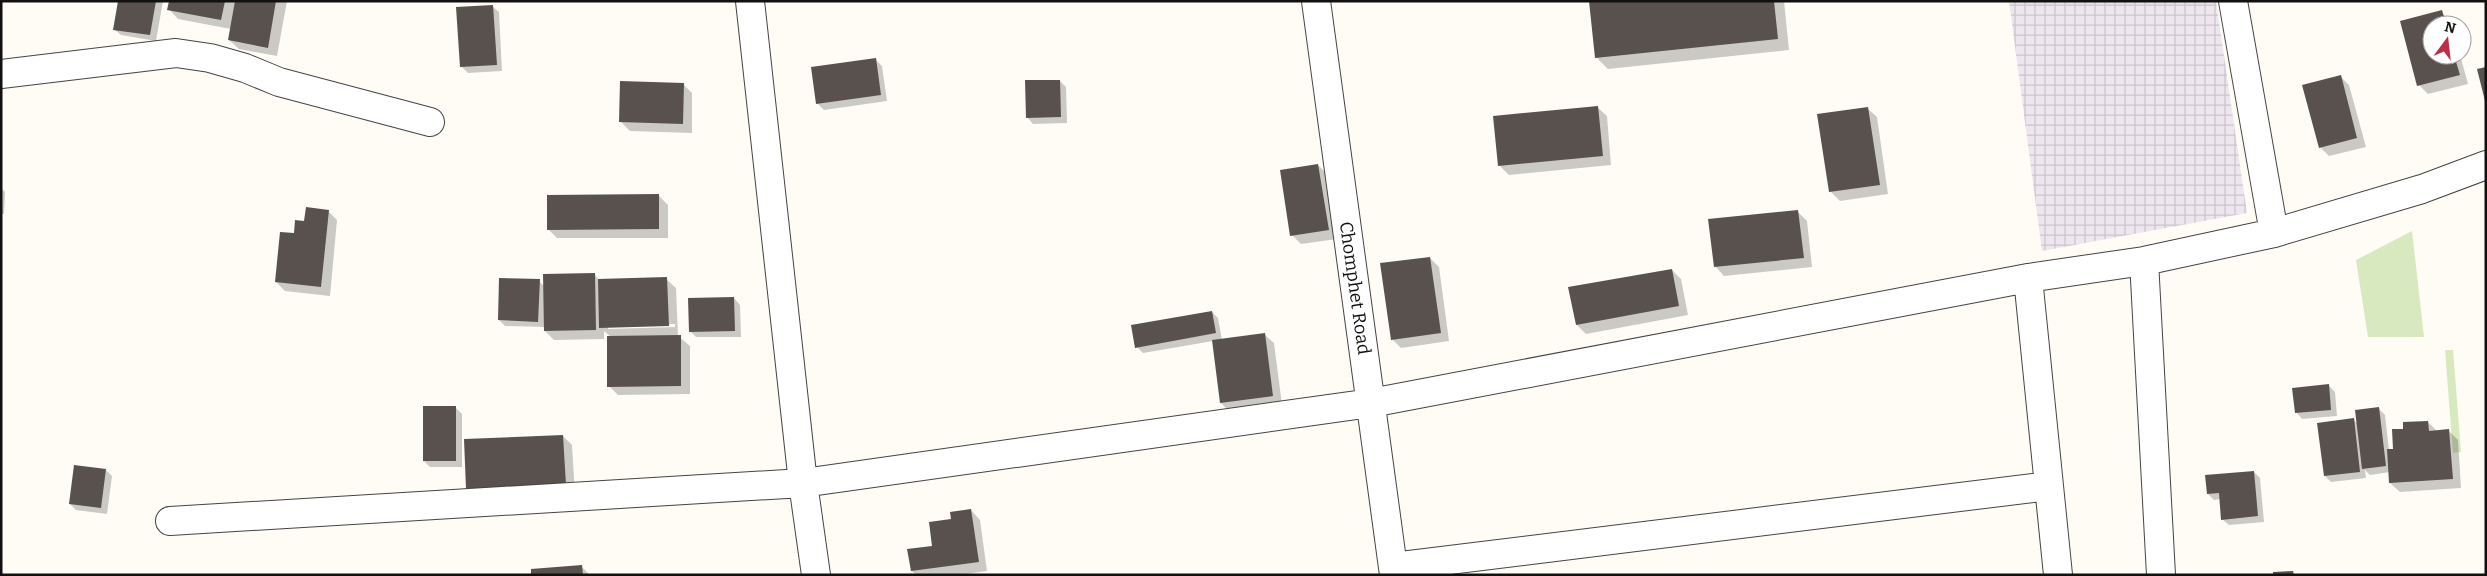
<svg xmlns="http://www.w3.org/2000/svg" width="2487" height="576" font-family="Bitter,serif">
<defs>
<pattern id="industrial-grid" width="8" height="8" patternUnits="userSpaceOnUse" patternTransform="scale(1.25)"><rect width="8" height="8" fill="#ede6ee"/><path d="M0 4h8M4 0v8" fill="none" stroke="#cac4cb"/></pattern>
</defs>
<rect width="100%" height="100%" fill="#fefcf5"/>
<!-- industrial -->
<path fill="url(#industrial-grid)" d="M 2009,1 L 2216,1 L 2247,213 L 2042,251 Z"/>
<!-- grass -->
<path fill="#d8e8bf" d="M 2412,231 L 2424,337 L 2368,337 L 2356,260 Z
M 2445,350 L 2453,350 L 2461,452 L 2453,453 Z"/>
<!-- shadow -->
<path fill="#0003" fill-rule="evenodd" d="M 119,1 L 163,1 L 156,41 L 121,35 L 114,29 Z
M 170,1 L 287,1 L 277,56 L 239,49 L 229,40 L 231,29 L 178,19 L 169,9 Z
M 1590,1 L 1784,1 L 1789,50 L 1608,69 L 1596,57 Z
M 492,6 L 499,12 L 502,71 L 468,73 L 461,66 Z
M 2441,11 L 2452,25 L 2432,25 L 2432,55 L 2460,55 L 2468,84 L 2428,94 L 2419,85 L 2401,22 Z
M 875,59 L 882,66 L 887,101 L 824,110 L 817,103 Z
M 2340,76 L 2349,85 L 2366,147 L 2329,156 L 2320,147 Z
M 1060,81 L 1066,87 L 1067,123 L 1033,124 L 1027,117 Z
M 683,84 L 692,93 L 692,133 L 630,131 L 621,122 Z
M 1597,107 L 1607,116 L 1611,165 L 1509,175 L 1500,166 Z
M 1867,108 L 1877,117 L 1888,194 L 1840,201 L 1831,192 L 1819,115 Z
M 1318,165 L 1327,174 L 1337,239 L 1301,244 L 1292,235 Z
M 1,188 L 5,192 L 4,214 L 1,214 Z
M 659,196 L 668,205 L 668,238 L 557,238 L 548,229 Z
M 328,211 L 337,220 L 330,296 L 285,291 L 276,282 L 295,234 Z
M 1798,212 L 1807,221 L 1812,267 L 1724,276 L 1715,266 Z
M 1430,258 L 1439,267 L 1449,341 L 1401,348 L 1392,339 Z
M 1672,270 L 1681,279 L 1688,315 L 1586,334 L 1577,325 Z
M 594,274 L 600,281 L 666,279 L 676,288 L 678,336 L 690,346 L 690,394 L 618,395 L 609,386 L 611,337 L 604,331 L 604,339 L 554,340 L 545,331 L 545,327 L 505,326 L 499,320 L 539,281 L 544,286 ZM 675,324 L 675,327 L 608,329 L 608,327 Z
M 734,298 L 740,305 L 741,337 L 696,337 L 690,331 Z
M 1212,312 L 1218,318 L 1222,340 L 1264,334 L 1274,343 L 1282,405 L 1230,412 L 1221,403 L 1213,341 L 1143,353 L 1137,347 Z
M 2329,386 L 2335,392 L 2337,416 L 2302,419 L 2296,412 Z
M 456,408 L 462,414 L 462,467 L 430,467 L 424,461 Z
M 2378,408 L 2385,415 L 2389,450 L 2394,450 L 2405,430 L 2428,422 L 2437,431 L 2449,431 L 2458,440 L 2461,488 L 2400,492 L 2390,483 L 2390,472 L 2370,475 L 2365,470 L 2366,478 L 2331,482 L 2325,476 L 2353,419 L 2358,424 Z
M 563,436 L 572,445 L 575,494 L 477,498 L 468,489 Z
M 106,470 L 112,476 L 107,514 L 76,510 L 70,504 Z
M 2254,472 L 2260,478 L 2264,522 L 2229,525 L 2222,519 L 2221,499 L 2214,500 L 2208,494 Z
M 971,510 L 980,520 L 987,571 L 958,575 L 916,575 L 912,571 L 953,520 Z
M 581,566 L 590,575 L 533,575 Z"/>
<!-- building -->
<path fill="#59514d" d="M 118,1 L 156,1 L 150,35 L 113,30 Z
M 169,1 L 225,1 L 221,20 L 167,10 Z
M 235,1 L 276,1 L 268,48 L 228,40 Z
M 1589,1 L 1774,1 L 1778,39 L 1595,58 Z
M 493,5 L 497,65 L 460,67 L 456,7 Z
M 2442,10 L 2446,25 L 2432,25 L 2432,55 L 2454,55 L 2460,75 L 2417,86 L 2400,21 Z
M 876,58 L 881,95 L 816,104 L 811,67 Z
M 2486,67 L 2486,101 L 2485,101 L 2477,69 Z
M 2341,75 L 2357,138 L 2319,148 L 2302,85 Z
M 1025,80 L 1060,80 L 1061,117 L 1026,118 Z
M 620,81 L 684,83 L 683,124 L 619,122 Z
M 1598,106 L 1603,156 L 1498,166 L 1493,116 Z
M 1868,107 L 1880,185 L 1829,192 L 1817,114 Z
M 1318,164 L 1329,230 L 1290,236 L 1280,170 Z
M 659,194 L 659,229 L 547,230 L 547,195 Z
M 306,207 L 329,210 L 321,287 L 275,282 L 280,232 L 294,233 L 295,220 L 304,221 Z
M 1798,210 L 1804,258 L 1714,267 L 1708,219 Z
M 1430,257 L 1441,333 L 1391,340 L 1380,263 Z
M 1672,269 L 1679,306 L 1576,325 L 1568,287 Z
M 595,273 L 596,330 L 544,331 L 543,274 Z
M 667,277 L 669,326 L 599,328 L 598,279 Z
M 499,278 L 540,279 L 538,322 L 498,320 Z
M 734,297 L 735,331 L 689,332 L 688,298 Z
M 1212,311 L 1216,333 L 1135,348 L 1131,325 Z
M 1265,333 L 1273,396 L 1220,403 L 1212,340 Z
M 681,335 L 681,386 L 607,387 L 607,336 Z
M 2329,384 L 2331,410 L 2295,413 L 2292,388 Z
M 423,406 L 456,406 L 456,461 L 423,461 Z
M 2379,407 L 2386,466 L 2362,469 L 2355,410 Z
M 2354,418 L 2360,472 L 2324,476 L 2317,423 Z
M 2428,421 L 2429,431 L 2449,429 L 2453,479 L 2389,483 L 2387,449 L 2393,449 L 2392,429 L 2403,429 L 2403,422 Z
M 563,435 L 566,485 L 466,489 L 464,439 Z
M 74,465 L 106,469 L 101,508 L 69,504 Z
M 2254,471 L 2258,516 L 2221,520 L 2219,493 L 2207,494 L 2205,475 Z
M 971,509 L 979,562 L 911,571 L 907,549 L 932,546 L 929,522 L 951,519 L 950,512 Z
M 582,565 L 583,575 L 531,575 L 531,569 Z
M 2293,571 L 2294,575 L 2273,575 L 2273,572 Z"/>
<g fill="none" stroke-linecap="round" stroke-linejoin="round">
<!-- minor casing -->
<g stroke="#444" stroke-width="30">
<path id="minor" d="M 750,1 L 803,483 L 816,575
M 1316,1 L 1394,575
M 2233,1 L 2274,233
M 1,74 L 176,53 L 210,58 L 245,68 L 279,82 L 430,122
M 2144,261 L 2161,575
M 2028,278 L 2058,575
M 170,521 L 803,483 L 1371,403 L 2028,278 L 2144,261 L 2274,233 L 2422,189 L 2486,165
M 1393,567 L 2049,486"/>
</g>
<!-- minor -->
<use href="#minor" stroke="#fff" stroke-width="28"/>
</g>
<g text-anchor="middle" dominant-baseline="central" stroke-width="5" stroke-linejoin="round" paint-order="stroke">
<!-- street labels -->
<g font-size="18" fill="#111" stroke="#fff">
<text transform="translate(1355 288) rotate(82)">Chomphet Road</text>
</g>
</g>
<!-- border -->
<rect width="2487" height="576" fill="none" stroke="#111111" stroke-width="5"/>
<!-- north arrow -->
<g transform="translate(2447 40) rotate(15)"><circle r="24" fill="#ffffff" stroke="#a0a0a0"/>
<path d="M0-4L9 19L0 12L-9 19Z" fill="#ba2f43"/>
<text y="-8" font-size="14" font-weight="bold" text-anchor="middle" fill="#111111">N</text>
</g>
</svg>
